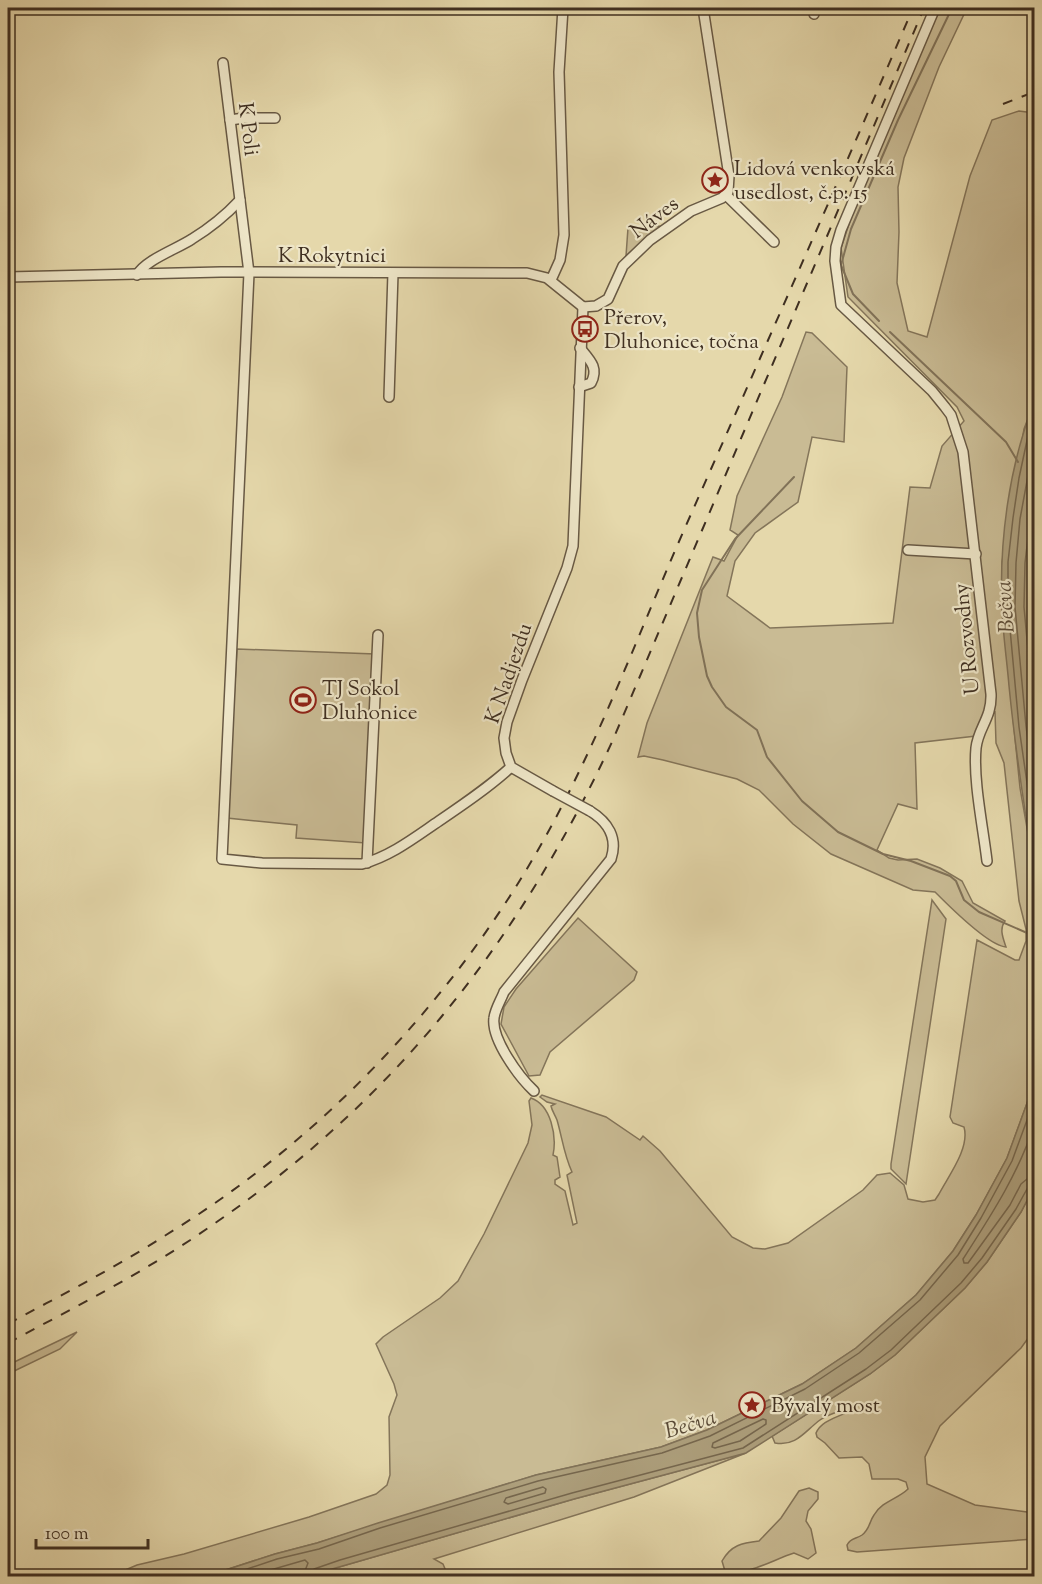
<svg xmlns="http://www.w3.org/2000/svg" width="1042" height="1584" viewBox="0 0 1042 1584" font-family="'Sorts Mill Goudy',serif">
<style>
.green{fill:#c9bb94;stroke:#84755a;stroke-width:1.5}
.water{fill:#ad9f7c;stroke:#817258;stroke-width:1.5}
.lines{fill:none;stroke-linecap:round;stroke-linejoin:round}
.shore{stroke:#76674e;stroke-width:1.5}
.stream{stroke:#817258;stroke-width:2}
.minor-casing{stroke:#685944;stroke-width:12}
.minor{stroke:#eee6c8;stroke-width:9}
.rail{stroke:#3f2f21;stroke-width:2;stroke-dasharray:10 10;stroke-linecap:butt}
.minor-bridge-casing{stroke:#685944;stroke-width:12;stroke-linecap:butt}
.minor-bridge{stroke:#eee6c8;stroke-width:9}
.labels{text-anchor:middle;stroke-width:4.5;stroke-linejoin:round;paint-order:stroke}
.street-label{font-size:21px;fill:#3f2f21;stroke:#eee6c8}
.poi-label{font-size:21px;fill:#3f2f21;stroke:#eee6c8;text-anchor:start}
.water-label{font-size:22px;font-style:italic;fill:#5a4b38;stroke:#eee6c8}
</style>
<rect width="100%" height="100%" fill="#e5d8ab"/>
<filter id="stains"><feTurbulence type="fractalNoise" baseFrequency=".00333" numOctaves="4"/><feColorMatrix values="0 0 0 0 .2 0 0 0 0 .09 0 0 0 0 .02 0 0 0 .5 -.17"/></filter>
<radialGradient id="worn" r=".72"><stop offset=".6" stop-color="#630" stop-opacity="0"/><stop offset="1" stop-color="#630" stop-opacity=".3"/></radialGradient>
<g class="green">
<path d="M940,8H967L939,67L904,158L898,187L899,232L897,283L908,331L927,337L970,176L992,120L1019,111L1034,113V403L1024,429L1002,562V608L1020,788L1034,868V1084L1007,1158L976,1215L953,1251L916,1295L856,1348L802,1384L707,1430L661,1447L536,1475L317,1543L275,1554L207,1576H111L137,1565L184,1554L309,1517L376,1494L387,1485L390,1475L389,1417L397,1395L394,1384L376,1344L383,1337L440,1298L458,1281L484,1234L528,1143L532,1125L529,1101L531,1098C551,1105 557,1136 553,1155L557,1157L560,1177L555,1180V1184L565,1191L573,1225L577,1223L567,1175L572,1172C564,1155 562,1137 557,1120C555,1115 552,1111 551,1106L555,1104L547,1102L540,1097L542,1095L606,1117L640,1140L643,1136L660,1151L732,1237L753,1248L765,1249L788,1243L863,1190L877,1175L890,1173L904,1185L908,1199L923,1202L935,1200L939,1194C949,1175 970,1148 964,1127L953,1123L950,1117L977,940L1015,960H1019L1026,941V929L1019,901L1004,763L996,743L995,712L984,717L976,736L915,743L917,809L898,804L877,850L889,858L898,860L917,859L940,868L962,881L973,903L1005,921C999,929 1003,938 1006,947C988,946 948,905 935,892L913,890L831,854L793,824L759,790L737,779L663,760L644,756L638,757L647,723L713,557L724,561L738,535L730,530L737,496L782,397L806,332L812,333L847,367L844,442L812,437L798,502L755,533L735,561L727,596L770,628L893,623L910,487L930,488L942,446L964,421L957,407L848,297L841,248L855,206Z"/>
<path d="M659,226V228L626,256L628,228Z"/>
<path d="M237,649L375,654L366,843L296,838L297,825L227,818Z"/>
<path d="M932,900L946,919L906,1184L891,1169V1164Z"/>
<path d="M578,918L637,972L634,980L550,1052L540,1075L529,1076L501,1024L504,1007L516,989Z"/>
<path d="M1034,1187V1330L1021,1348L940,1426L925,1457L927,1484L975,1505L1034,1513V1539L857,1552L848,1550L847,1545C850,1538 856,1539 862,1535C870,1529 869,1522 874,1515C882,1501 898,1499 908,1489L906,1482L898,1479H872L869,1464L862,1457L839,1458L825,1443L817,1437L816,1433C822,1420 837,1418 849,1411L847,1408C839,1412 828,1414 820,1420C805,1431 796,1447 775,1443L772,1436L870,1374L895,1355L965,1288L987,1262L1021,1212Z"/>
<path d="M77,1332L60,1349L8,1374V1365Z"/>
<path d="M746,1453L634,1497L434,1559L443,1564L448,1576H390L389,1574L380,1576H308L574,1499Z"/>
<path d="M809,1488L818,1492V1499L808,1511L806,1521L811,1529L816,1553L808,1559L794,1553C772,1560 748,1576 725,1571L722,1561C731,1545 742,1543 759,1541L781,1518L799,1491Z"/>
</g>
<g class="water">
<path d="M1034,403V867C1024,807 1015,747 1009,686C1007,661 1003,635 1002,609C999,541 1009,466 1034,403Z"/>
<path d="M1034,1084V1187L1021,1212L987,1262L965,1288L895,1355L870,1374L746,1453L574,1499L308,1576H207L275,1554L317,1543L378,1523L536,1475L661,1447L707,1430L802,1384L856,1348L916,1295L953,1251L976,1215L1007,1158Z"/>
</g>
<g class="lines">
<g class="shore">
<path d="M1034,419L1029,431L1019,478L1013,518L1008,562V607L1019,727L1034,832"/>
<path d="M1034,443L1020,519L1016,563L1015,607L1026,726L1034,790"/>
<path d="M1034,486L1025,563L1024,607L1034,716"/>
<path d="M1034,1125C1019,1173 990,1217 963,1259L964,1263H968L1010,1205L1021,1184L1027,1179L1034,1178"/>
<path d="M763,1419L766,1420V1424L740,1441L715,1448L712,1447L713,1443Z"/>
<path d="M543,1487L546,1489L545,1493L508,1504L504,1502L506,1498Z"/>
<path d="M226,1576L277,1559L319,1549L380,1528L538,1481L662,1453L710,1436L805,1389L859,1353L920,1300L958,1255L981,1218L1012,1161L1034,1101"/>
<path d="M250,1576L305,1560L308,1563L303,1576"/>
<path d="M311,1576L314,1569L340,1560L572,1493L743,1448L866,1369L891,1350L961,1283L982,1258L1016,1209L1027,1189L1034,1186"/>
</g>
<g class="stream">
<path d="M879,321L853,294L841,265L851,229L898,120L952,8"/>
<path d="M890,332L1006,442L1018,462"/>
<path d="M794,477L735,539L702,590L697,613L699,637L707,676L712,687L726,707L757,730L767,757L802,801L838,832L883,854L911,861L950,876L956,881L964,900L979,912L1034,936"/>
</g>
<g class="minor-casing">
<g id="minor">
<path d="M935,8L841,230L836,247L835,261L841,305L932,391L945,407L951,415L963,452L991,694C992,718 978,728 976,748C973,780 983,827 987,861"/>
<path d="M814,14L815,8"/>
<path d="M223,63L249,273L222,859L262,863L362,864C391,856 414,838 439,821C464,804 489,787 511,767"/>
<path d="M230,120L244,118H275"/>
<path d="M726,195L774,242"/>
<path d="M137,275C145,260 177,249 192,239C210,228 226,215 240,200"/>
<path d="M8,277L221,272L527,273L547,278L583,307"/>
<path d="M551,280L560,260L564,235L559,72L563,8"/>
<path d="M583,307L596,306L608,299L623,266L650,240L691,211L722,198L728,192L729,176L703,8"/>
<path d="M579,387L591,383C599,368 590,360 580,348"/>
<path d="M389,397L393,273"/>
<path d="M908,550L976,554"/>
<path d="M553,791L511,767L506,753L504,738L507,722L522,680L567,568L573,546L583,307"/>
<path d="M367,863L378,635"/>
<path d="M534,1091C519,1077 491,1039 494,1018C495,1009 501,1000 504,992L611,859C618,838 608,822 590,811"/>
</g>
</g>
<use href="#minor" class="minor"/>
<g class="rail">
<path d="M1003,104L1034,92"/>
<path d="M8,1324C61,1295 115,1268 166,1235C246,1186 319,1126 383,1058C455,982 516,896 564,802C609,714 644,621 684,530C761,356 838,183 913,8"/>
<path d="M8,1343C75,1307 145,1272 208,1228C393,1102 518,944 612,742L924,8"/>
</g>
<g class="minor-bridge-casing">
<path id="minor-bridge" d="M553,791L590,811"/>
</g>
<use href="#minor-bridge" class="minor-bridge"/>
</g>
<defs>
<g id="sight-ring" transform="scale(1.35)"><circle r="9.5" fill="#eee6c8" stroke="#8f2418" stroke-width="1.5"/><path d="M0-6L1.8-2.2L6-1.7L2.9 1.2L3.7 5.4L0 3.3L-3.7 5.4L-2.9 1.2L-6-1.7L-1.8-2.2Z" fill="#8f2418"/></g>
<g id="bus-ring" transform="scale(1.35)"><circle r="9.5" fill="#eee6c8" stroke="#8f2418" stroke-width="1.5"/><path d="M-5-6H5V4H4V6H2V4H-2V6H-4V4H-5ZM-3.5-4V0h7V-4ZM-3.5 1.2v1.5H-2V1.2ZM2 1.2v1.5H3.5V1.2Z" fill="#8f2418"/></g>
<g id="stadium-ring" transform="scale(1.35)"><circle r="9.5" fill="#eee6c8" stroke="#8f2418" stroke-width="1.5"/><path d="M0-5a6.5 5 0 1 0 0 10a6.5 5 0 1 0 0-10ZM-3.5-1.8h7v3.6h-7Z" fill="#8f2418"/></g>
</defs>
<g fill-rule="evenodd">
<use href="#sight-ring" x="715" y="180"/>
<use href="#bus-ring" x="585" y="329"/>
<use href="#stadium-ring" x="303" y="700"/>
<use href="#sight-ring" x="752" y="1405"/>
</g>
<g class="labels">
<g class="street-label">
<text transform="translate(249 129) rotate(83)" y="7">K Poli</text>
<text transform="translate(654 217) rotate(-37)" y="7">Náves</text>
<text x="332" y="262">K Rokytnici</text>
<text transform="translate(966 639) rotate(-96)" y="7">U Rozvodny</text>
<text transform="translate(508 673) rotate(-71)" y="7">K Nadjezdu</text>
</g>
<g class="poi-label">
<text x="734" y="175">Lidová venkovská<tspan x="734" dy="24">usedlost, č.p. 15</tspan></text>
<text x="604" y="324">Přerov,<tspan x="604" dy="24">Dluhonice, točna</tspan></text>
<text x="322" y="695">TJ Sokol<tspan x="322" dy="24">Dluhonice</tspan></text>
<text x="771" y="1412">Bývalý most</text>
</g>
<g class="water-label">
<text transform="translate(1004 607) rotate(-94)" y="8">Bečva</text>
<text transform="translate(690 1423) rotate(-17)" y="8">Bečva</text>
</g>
</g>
<rect width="1042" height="1584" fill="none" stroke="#e5d8ab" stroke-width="30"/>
<rect x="9" y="9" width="1024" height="1566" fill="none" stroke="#3f2f21" stroke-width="3"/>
<rect x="15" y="15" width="1012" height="1554" fill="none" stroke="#3f2f21" stroke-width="1.5"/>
<path d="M36 1539v9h112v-9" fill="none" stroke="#3f2f21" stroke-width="3"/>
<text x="45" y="1539" font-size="18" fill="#3f2f21" stroke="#eee6c8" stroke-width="4.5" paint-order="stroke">100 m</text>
<rect width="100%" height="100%" filter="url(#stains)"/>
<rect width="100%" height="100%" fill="url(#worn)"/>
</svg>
